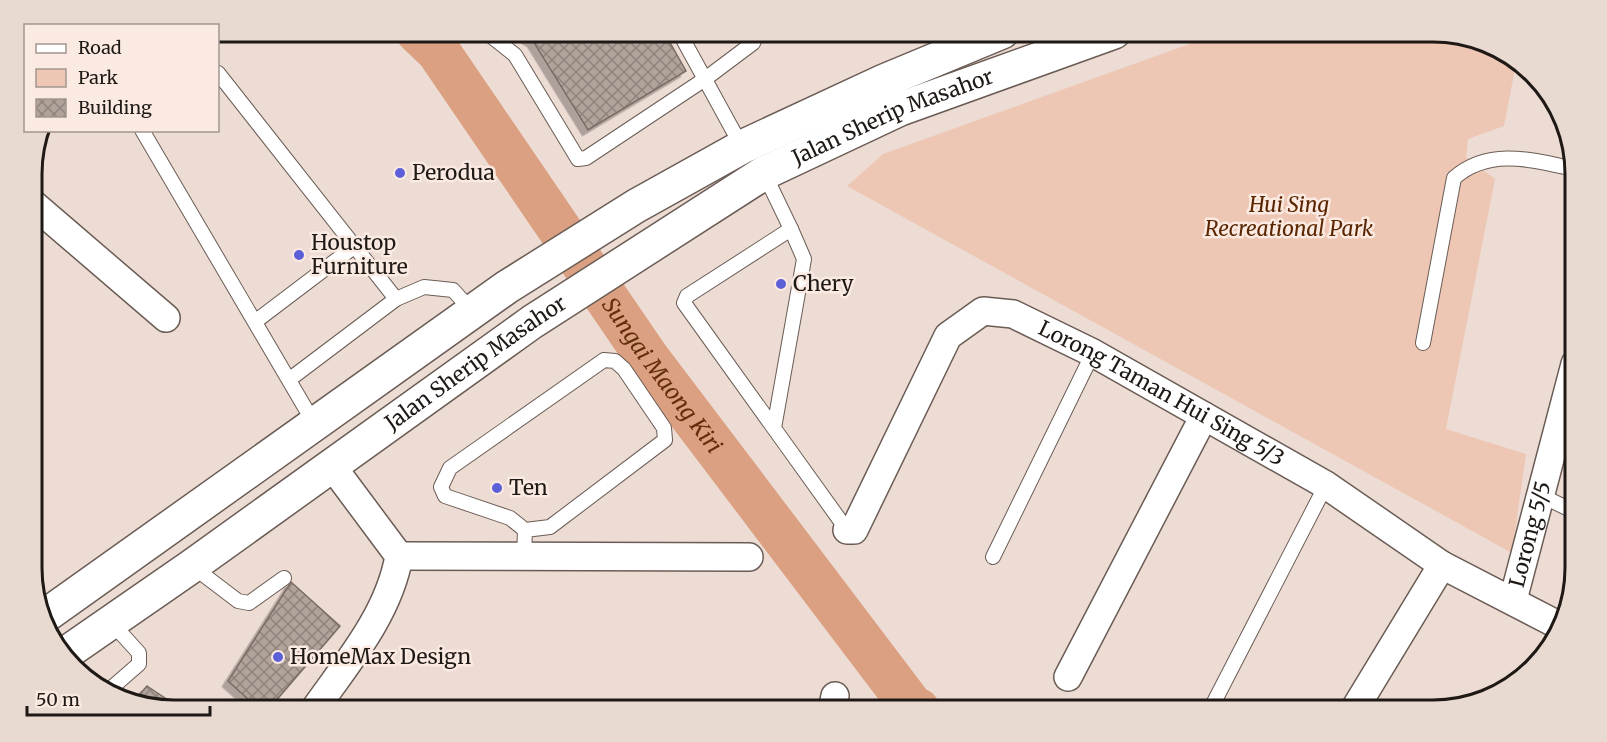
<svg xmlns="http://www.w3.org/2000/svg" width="1607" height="742" viewBox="0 0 1607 742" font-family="Merriweather,serif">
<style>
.green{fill:#edc7b4}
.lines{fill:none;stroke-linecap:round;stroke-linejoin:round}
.river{stroke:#dba081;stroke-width:44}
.building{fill:url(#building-cross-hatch);stroke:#796b64;stroke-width:1.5;filter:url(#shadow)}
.lane-casing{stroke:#6a5c55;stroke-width:16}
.street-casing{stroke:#6a5c55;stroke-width:30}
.secondary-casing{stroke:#6a5c55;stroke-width:36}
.lane{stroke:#fff;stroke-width:14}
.street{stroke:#fff;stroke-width:27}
.secondary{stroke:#fff;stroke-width:33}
.poi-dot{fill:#5c60d8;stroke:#faeae1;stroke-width:2}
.labels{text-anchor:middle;stroke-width:5;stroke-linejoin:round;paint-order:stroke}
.street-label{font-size:21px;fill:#1f1916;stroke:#faeae1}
.poi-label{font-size:21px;fill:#1f1916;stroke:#faeae1;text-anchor:start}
.park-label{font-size:21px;font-style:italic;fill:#5a2500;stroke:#faeae1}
.water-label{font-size:22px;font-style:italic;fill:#622d09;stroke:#faeae1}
.rim{fill:none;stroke:#1f1916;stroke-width:3}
</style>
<defs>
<pattern id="building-cross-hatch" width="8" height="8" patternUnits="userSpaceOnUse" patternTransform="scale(1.5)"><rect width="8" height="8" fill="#b1a29a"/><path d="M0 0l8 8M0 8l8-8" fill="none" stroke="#8f837d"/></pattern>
<filter id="shadow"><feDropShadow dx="-5.5" dy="5.5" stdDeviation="0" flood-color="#0004"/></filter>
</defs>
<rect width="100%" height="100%" fill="#eddcd4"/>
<path class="green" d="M1223,32H1433L1488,42L1516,64L1504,126L1468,139L1466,157L1495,179L1446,429L1526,454L1512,553L847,186L883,154Z"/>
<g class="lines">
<path class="river" id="s1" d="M418,32L438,51L646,356L912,707L918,710"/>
</g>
<g class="building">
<path d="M518,32H664L686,71L588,130L533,41Z"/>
<path d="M291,582L340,626L268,710H260L228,681Z"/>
<path d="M147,686L183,710L133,702Z"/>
</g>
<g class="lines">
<g class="lane-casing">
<g id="lane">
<path d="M486,32L515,55L578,159L586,158L705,79L753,43L758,32"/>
<path d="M679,32L742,147"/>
<path d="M218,73L396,299L424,287L453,290L472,311"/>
<path d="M142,130L314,423"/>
<path d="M764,173L791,229"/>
<path d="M256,321L355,246"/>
<path d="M1423,343L1454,178C1489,147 1533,160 1574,169"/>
<path d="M290,379L396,299"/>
<path d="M774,428L804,259L791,229L687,296L684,303L847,530"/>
<path d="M1540,495L1575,512"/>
<path d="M524,557L525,530L510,518L445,496L441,487L450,468L604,360L615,361L624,369L664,428L665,440L550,527L525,530"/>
<path d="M993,557L1093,353"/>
<path d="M192,566L238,601L249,603L284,578"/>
<path d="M108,691L139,664V653L111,622"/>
<path d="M1210,710L1326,485"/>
</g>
</g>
<g class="street-casing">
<g id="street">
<path d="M32,203L166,318"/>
<path id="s2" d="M847,530H854L948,336L983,311L1013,314L1093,353L1326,485L1442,565L1562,627"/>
<path d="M399,556L749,557"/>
<path id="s3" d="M1513,600L1575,364"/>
<path d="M1068,677L1204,416"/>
<path d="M314,710C347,663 389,614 399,556L332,466"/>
<path d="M832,710L835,696"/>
<path d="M1354,710L1442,565"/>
</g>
</g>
<g class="secondary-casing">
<g id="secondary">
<path d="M45,616L507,287L636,206L742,147L884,81L1002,32"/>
<path id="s4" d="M62,656L192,566L532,322L764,173L900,109L1114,32"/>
</g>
</g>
<use href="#lane" class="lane"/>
<use href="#street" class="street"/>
<use href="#secondary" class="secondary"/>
</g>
<g class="poi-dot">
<circle cx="400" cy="173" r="6"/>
<circle cx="299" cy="255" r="6"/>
<circle cx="781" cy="284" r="6"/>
<circle cx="497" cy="488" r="6"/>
<circle cx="278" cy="657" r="6"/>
</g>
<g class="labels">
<g class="street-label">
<text dy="7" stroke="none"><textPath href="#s4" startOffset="993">Jalan Sherip Masahor</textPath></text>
<text dy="7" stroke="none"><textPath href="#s4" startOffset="507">Jalan Sherip Masahor</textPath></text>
<text dy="7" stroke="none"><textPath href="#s2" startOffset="464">Lorong Taman Hui Sing 5/3</textPath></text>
<text dy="7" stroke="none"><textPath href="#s3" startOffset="68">Lorong 5/5</textPath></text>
</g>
<g class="poi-label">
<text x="412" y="180">Perodua</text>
<text x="311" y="250">Houstop<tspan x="311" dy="24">Furniture</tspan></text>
<text x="793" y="291">Chery</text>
<text x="509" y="495">Ten</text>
<text x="290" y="664">HomeMax Design</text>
</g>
<g class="park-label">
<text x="1289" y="212">Hui Sing<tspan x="1289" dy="24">Recreational Park</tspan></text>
</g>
<g class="water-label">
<text dy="8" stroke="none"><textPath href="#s1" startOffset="422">Sungai Maong Kiri</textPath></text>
</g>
</g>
<path d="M0 0H1607V742H0ZM174 42H1433A132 132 0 0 1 1565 174V568A132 132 0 0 1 1433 700H174A132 132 0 0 1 42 568V174A132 132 0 0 1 174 42Z" fill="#e8d9d1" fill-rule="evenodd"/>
<path class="rim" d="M174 42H1433A132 132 0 0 1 1565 174V568A132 132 0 0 1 1433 700H174A132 132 0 0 1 42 568V174A132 132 0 0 1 174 42Z"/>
<rect x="24" y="24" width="195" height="108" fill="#faeae1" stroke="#a29690" stroke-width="1.5"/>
<rect x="36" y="44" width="30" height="9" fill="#ffffff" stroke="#a29690" stroke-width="1.5"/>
<text x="78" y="54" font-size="18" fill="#1f1916">Road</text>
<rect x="36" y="69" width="30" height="18" fill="#edc7b4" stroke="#a29690" stroke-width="1.5"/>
<text x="78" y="84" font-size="18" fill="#1f1916">Park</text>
<rect x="36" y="99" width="30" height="18" fill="url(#building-cross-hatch)" stroke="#a29690" stroke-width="1.5"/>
<text x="78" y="114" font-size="18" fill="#1f1916">Building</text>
<path d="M27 706v9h183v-9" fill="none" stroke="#1f1916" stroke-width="3"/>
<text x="36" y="706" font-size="18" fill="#1f1916" stroke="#faeae1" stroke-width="4.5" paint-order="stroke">50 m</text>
</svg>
